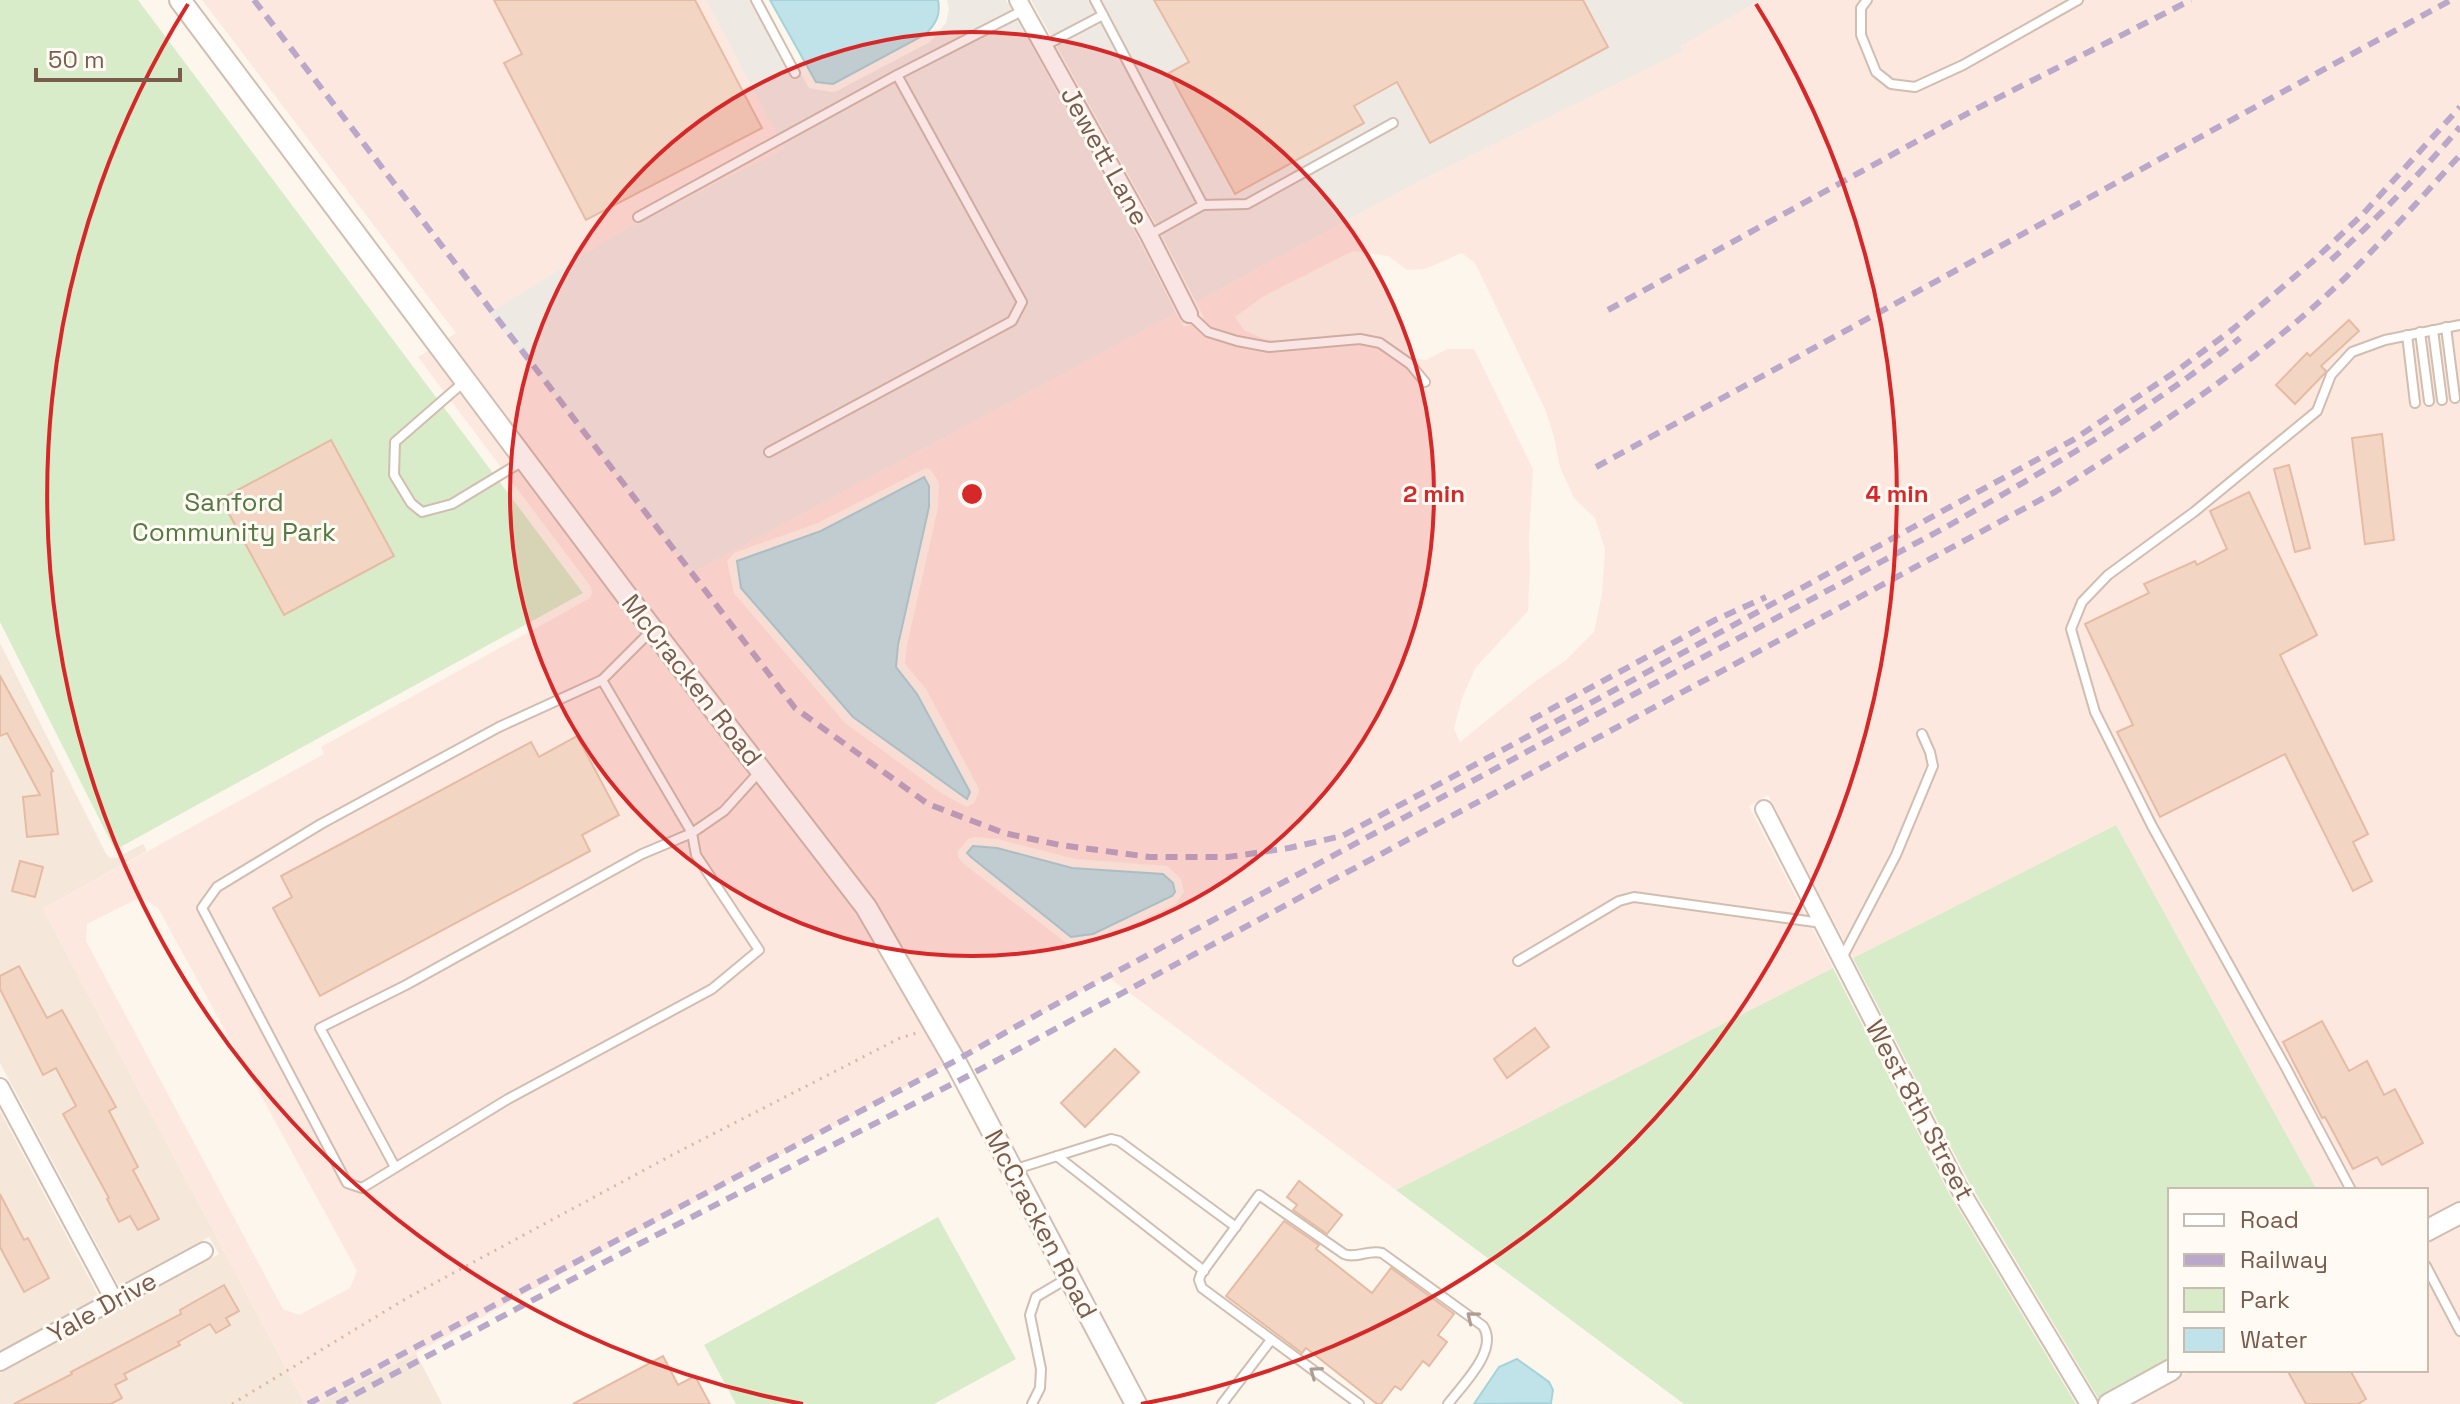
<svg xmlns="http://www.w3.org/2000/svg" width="2460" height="1404" viewBox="0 0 2460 1404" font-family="'Space Grotesk',sans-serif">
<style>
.residential{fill:#f5e8da}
.commercial{fill:#fde8e0;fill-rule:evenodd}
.industrial{fill:#efe9e4}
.green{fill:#d8ecc9}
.water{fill:#bfe3e8;stroke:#a5d3da;stroke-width:2}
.building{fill:#f3d5c3;stroke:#e6bba3;stroke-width:2}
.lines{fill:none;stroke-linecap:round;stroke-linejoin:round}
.service-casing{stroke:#d1beb0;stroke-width:12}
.minor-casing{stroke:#d1beb0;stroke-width:20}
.tertiary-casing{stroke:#d1beb0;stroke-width:24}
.path{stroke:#d9b8a5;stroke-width:3;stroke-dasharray:2 6;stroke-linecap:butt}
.service{stroke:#fff;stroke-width:8}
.minor{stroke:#fff;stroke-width:16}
.tertiary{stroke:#fff;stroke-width:20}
.rail{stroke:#b9a8c9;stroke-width:6;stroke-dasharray:12 8;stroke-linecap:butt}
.oneway{stroke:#af9d94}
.ring{fill:none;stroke:#d62828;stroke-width:4}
.labels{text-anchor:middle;stroke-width:6;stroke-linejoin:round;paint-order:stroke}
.street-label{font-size:26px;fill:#7a5c4d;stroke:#fffaf3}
.park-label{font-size:26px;fill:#537a41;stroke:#fffaf3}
.centre{fill:#d62828;stroke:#fffaf3;stroke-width:4}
.ring-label{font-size:24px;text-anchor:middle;font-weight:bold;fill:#d62828;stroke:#fffaf3;stroke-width:6;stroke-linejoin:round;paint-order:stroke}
</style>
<rect width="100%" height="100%" fill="#fdf6ec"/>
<g class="residential">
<path d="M0,643L106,854L110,858H116L143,844L147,851L43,909L305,1404H0V1373L219,1254L209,1237L119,1286L0,1063Z"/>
<path d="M0,1111L99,1297L0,1351Z"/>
<path d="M416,1353L442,1404H316Z"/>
</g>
<g class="commercial">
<path d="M202,0H706L784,149L618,233L489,313L692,573L1176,313L1184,327L1204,318L1196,302L1424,179L1682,51L1680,46L1760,0H2460V1202L2426,1220V1190H2317L2116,825L1853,958L1768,795L1749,806L1833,968L1396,1190L1108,977L964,1055L876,901L638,592L448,338L456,333ZM1353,251L1388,256L1407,270L1425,269L1462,253L1475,263L1545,409L1554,437L1560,467L1574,498L1595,518L1605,549L1602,594L1594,632L1566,660L1533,683L1460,742L1454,729L1462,698L1476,667L1528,611L1530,571L1529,539L1533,469L1474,349H1447L1426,360L1405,358L1364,340L1292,342L1264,339L1244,330L1235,317L1264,296ZM926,468L931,470L939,483L938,508L907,645L905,664L926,689L978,787L979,792L974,803L967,807L941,793L845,723L734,593L727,561L734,553L818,523ZM975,837L998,839L1075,859L1167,866L1181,879L1184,892L1176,904L1097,941L1069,945L964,864L958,857V851L968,839Z"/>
<path d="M429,350L619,605L857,913L944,1066L416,1353L316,1404H305L43,909L324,754L321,747L590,598L592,593L591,587L418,357ZM141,897L158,908L357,1271L350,1288L299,1315L283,1309L86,941L87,924Z"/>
<path d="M2460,1224V1404H2129L2192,1370H2426V1243Z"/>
</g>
<g class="industrial">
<path d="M706,0H759L809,88L831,92L837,91L930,42L946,23L949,9L947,0H1006L1139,240L1176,313L692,573L489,313L618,233L784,149Z"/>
<path d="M1031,0H1760L1681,46L1683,51L1424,179L1196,302L1159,230Z"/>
</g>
<g class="green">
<path d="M0,0H138L583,593L115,850L0,622Z"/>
<path d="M2116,825L2317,1190H2170V1359L2098,1398L1969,1182L1853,958Z"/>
<path d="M1833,968L1949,1193L2076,1404H1684L1396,1190Z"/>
<path d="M938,1217L1016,1359L934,1404H736L704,1345Z"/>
</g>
<g class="water">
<path d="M770,0H938C941,15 936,23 926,34L833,84L816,82Z"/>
<path d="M924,477L929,486V507L898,645L896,667L917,694L970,792L967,799L853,717L741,588L737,561L821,531Z"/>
<path d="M973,846L997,848L1072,868L1163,874L1173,883L1175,892L1172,896L1093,934L1071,937L971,857L967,853Z"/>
<path d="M1517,1359L1549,1382L1553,1390L1551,1403L1474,1404L1499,1367Z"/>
</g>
<g class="building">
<path d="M494,0H695L762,128L586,220L504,63L522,54Z"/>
<path d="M1154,0H1583L1608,47L1430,143L1397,82L1354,106L1364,123L1235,194L1169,73L1189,62Z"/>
<path d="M2349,320L2359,331L2321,366L2326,371L2324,374L2295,404L2276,385L2307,353L2310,356Z"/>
<path d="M2382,434L2394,540L2365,544L2352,438Z"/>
<path d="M331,440L394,556L284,615L221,499Z"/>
<path d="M2289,465L2310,548L2295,552L2274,469Z"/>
<path d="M2249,492L2317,635L2280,655L2368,834L2353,842L2372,881L2353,891L2285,754L2160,817L2117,732L2133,725L2085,624L2149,593L2144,584L2195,561L2197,565L2227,549L2210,511Z"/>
<path d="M0,676L53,771L51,772L58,834L27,837L23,797L40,795L7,733L0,736Z"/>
<path d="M577,736L619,815L582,835L590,851L320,996L273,908L292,897L281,876L531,742L539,757Z"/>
<path d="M20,861L43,867L35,897L12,891Z"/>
<path d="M19,966L47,1018L62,1010L116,1107L109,1111L138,1167L133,1170L159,1219L138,1230L130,1216L119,1222L107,1199L109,1198L63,1114L76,1106L56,1068L43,1075L0,989V976Z"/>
<path d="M2322,1021L2349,1071L2367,1061L2384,1095L2395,1089L2423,1143L2382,1165L2377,1157L2353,1169L2325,1117L2322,1118L2283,1042Z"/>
<path d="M1535,1028L1549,1047L1507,1078L1494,1059Z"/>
<path d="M1115,1049L1139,1072L1085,1127L1061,1103Z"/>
<path d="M1299,1181L1342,1215L1327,1234L1293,1210L1297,1205L1287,1197Z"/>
<path d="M0,1194L24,1240L28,1238L49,1278L24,1292L0,1247Z"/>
<path d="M1284,1221L1319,1245L1316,1249L1372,1293L1391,1268L1454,1314L1438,1335L1447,1342L1429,1366L1423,1361L1401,1390L1395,1386L1381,1404H1377L1306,1348L1302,1353L1226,1296Z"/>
<path d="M224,1285L239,1311L226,1318L230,1325L216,1333L210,1324L178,1342L180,1345L124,1374L127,1379L115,1385L122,1398L111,1404H14L72,1374L71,1372L181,1314L180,1310Z"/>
<path d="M663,1356L678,1385L695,1376L710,1404H573Z"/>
<path d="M2287,1370H2350L2366,1399L2358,1404H2306Z"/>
</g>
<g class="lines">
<g class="service-casing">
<g id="service">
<path d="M756,0L795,73"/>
<path d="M1095,0L1203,205"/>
<path d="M1867,0L1861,8V35L1876,72L1891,84L1915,87L1963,65L2078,0"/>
<path d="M1044,46L1103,15"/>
<path d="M638,217L897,75"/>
<path d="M1149,235L1203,205L1247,204L1393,123"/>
<path d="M1189,314L1208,332L1237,341L1269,347L1360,339L1380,343L1410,364L1425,382"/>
<path d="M2446,327L2455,398"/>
<path d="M2433,330L2442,400"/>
<path d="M2420,332L2429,401"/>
<path d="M2407,335L2415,403"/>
<path d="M465,381L395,442L394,475L411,503L422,512L452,504L523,461"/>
<path d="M769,452L1012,321L1022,302L897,75L1024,10"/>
<path d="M652,630L602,680L499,727L321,824L217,887L202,908L347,1183L362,1188L508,1099L712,989L759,950L696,855L692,833L724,811L761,770"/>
<path d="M1842,958L1896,855L1933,766L1930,752L1922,734"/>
<path d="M1518,961L1619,901L1634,897L1822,923"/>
<path d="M1057,1156L1204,1271"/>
<path d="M395,1167L320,1028L406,985L642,854L692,833L602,680"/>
<path d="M1013,1170L1111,1139L1119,1141L1236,1227"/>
<path d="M2351,1190L2285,1066L2152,826L2095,712L2071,629L2082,602L2108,575L2194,512L2317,411L2331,375L2352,352L2385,340L2460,325"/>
<path d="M2426,1266L2460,1331"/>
<path d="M1032,1404L1040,1388L1041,1369L1030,1315L1036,1297L1068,1278"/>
<path d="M1222,1404L1271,1340"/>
<path d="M1359,1404L1202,1288L1199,1280L1201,1274L1259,1195L1344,1254C1356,1259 1369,1249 1382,1253L1483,1326C1499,1350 1463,1384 1448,1404"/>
</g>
</g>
<g class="minor-casing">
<g id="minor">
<path d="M1018,0L1149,235L1189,314"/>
<path d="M1764,809L1959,1188L2089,1404"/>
<path d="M0,1087L114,1300"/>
<path d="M0,1362L204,1251"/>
</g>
</g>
<g class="tertiary-casing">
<g id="tertiary">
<path d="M180,0L629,599L866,907L955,1061L1136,1404"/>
<path d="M2426,1231L2460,1213"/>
<path d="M2109,1404L2171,1370"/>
</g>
</g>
<path class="path" d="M232,1404L407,1298L672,1155L900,1038L917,1033"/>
<use href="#service" class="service"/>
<use href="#minor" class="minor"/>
<use href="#tertiary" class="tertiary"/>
<g class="rail">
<path d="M254,0L795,708L928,804L1004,833L1060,845L1150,857H1228L1289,848L1342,836L1607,694L2073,440L2178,370L2233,329L2312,262L2363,214L2460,107"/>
<path d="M2331,260C2377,219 2420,174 2460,127"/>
<path d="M1608,310L1972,111L2191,0"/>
<path d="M1596,467L2451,0"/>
<path d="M1531,720L1715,620L1766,597"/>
<path d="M308,1404L955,1061L1047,1009L1946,527C2048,469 2148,411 2240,338"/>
<path d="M337,1404L635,1246L964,1078L2055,492C2156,428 2257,362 2344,279C2384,240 2422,197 2460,155"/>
</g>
</g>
<defs><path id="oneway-chevron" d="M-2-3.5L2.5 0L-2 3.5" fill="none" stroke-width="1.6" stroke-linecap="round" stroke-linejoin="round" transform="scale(2)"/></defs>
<g class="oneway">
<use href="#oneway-chevron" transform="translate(1472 1317) rotate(-141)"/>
<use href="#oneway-chevron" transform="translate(1315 1372) rotate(-144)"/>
</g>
<circle cx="972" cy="494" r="462" fill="#d62828" fill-opacity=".12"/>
<g class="ring">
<circle cx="972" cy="494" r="462"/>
<path d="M803 1404A925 925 0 0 1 188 4M1756 4A925 925 0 0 1 1141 1404"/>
</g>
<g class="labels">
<g class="street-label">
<text transform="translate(1105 156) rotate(61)" y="9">Jewett Lane</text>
<text transform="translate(692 680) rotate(52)" y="9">McCracken Road</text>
<text transform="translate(1920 1110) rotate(62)" y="9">West 8th Street</text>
<text transform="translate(1041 1224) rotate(62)" y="9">McCracken Road</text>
<text transform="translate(102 1307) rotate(-29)" y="9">Yale Drive</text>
</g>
<g class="park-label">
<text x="234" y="511">Sanford<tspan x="234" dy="30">Community Park</tspan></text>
</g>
</g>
<circle cx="972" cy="494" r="12" class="centre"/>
<g class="ring-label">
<text x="1434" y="502">2 min</text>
<text x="1897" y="502">4 min</text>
</g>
<rect x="2168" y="1188" width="260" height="184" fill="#fffaf3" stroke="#cabbb1" stroke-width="2"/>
<rect x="2184" y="1214" width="40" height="12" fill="#ffffff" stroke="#cabbb1" stroke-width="2"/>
<text x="2240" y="1228" font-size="24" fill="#7a5c4d">Road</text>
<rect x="2184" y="1254" width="40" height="12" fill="#b9a8c9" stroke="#cabbb1" stroke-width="2"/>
<text x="2240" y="1268" font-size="24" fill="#7a5c4d">Railway</text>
<rect x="2184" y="1288" width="40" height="24" fill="#d8ecc9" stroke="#cabbb1" stroke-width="2"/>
<text x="2240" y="1308" font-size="24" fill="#7a5c4d">Park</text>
<rect x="2184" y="1328" width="40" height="24" fill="#bfe3e8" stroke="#cabbb1" stroke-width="2"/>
<text x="2240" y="1348" font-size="24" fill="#7a5c4d">Water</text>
<path d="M36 68v12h144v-12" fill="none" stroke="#7a5c4d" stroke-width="4"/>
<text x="48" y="68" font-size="24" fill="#7a5c4d" stroke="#fffaf3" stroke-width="6" paint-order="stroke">50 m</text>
</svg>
